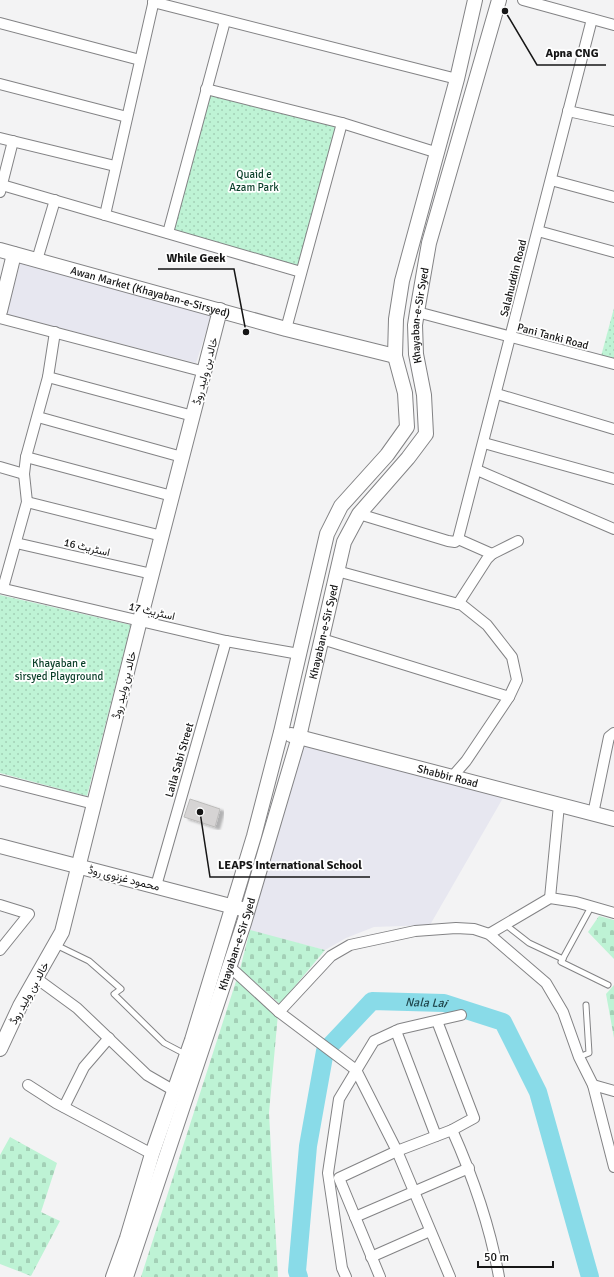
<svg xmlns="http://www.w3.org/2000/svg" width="614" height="1277" viewBox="0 0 614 1277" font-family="Signika,Vazirmatn,sans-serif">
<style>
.built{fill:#e7e7f0}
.cemetery{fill:url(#cemetery-stones)}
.park{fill:url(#park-dots)}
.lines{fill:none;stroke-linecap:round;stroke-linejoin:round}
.river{stroke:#89dbe8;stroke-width:18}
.building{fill:#d6d4d4;stroke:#bdbcbb;filter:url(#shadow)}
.lane-casing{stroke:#838385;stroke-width:7}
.street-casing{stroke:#838385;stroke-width:12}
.secondary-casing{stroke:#838385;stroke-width:16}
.lane{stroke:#fff;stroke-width:5}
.street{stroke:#fff;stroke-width:10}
.secondary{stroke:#fff;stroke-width:14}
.labels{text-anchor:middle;stroke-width:3.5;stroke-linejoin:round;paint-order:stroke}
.park-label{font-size:11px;fill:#0a3f29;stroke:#fff}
.street-label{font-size:11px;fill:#161616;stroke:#fff}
.water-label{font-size:12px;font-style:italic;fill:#20474d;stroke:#fff}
.leader{fill:none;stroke:#161616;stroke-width:1.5}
.callout-dot{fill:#161616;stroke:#fff;stroke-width:1.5}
.callout-label{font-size:12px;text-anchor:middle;font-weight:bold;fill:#161616;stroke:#fff;stroke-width:3.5;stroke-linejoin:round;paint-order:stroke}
</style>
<defs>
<pattern id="cemetery-stones" width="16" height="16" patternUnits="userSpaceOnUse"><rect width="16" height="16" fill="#bef3d5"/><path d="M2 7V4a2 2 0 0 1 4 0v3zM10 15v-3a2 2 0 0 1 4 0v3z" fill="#a3d0b6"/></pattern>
<pattern id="park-dots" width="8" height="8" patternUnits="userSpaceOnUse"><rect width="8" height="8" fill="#bef3d5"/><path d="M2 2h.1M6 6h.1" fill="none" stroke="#a3d0b6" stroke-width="1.8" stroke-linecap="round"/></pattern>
<filter id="shadow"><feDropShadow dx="4.5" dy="2.5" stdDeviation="1" flood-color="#0004"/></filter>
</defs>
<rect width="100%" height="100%" fill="#f3f3f4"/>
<g class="built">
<path d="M21,261L212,313L196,363L6,314Z"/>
<path d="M299,737L507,791L430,925L374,927L346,938L325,950L242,929Z"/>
</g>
<g class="cemetery">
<path d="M599,916L614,920V959L588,932Z"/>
<path d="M250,930L325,950L280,1004L240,969Z"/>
<path d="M238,975L278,1014L269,1113L278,1277H141Z"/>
<path d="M614,985V1038L606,994Z"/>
<path d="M10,1137L57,1163L41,1212L60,1221L31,1276L0,1264V1155Z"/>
</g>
<g class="park">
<path d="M206,90L342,123L301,272L168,233Z"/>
<path d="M614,308V364L600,360Z"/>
<path d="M0,595L131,625L87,796L0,773Z"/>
</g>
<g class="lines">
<path class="river" id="s1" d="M299,1277L297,1271L308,1146L325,1051L372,1001L444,1003L503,1022L538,1092L590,1277"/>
</g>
<path class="building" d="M190,799L220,809L215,827L184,817Z"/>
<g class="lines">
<g class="lane-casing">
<g id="lane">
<path d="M591,907L561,962L608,985"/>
<path d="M506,925L529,943L563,959"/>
<path d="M56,945L89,961L121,989L114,994L164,1043L185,1054"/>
<path d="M579,1057L589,1053L586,1005"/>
</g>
</g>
<g class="street-casing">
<g id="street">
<path d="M523,0L614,25"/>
<path d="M153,2L457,79"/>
<path d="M0,23L140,60"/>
<path d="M0,84L127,117"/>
<path d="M206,89L342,123L438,153"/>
<path d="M568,111L614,121"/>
<path d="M0,138L115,166"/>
<path d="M551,180L614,197"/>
<path d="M2,185L301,272"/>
<path d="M0,192L13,141"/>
<path d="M105,215L154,0"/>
<path d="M538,231L614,252"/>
<path d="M168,233L225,21"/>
<path d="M37,260L55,200"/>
<path d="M417,312L614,364"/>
<path d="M0,318L205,372"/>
<path d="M286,329L342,123"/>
<path d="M48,377L193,416"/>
<path d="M497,394L614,429"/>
<path d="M38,417L182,457"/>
<path d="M484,443L614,479"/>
<path d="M26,457L172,496"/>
<path d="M0,467L24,474"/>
<path d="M477,470L614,529"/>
<path d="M27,502L162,536"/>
<path d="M359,514L448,541L455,542L458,539L592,19"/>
<path d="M458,539L492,554"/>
<path d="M16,543L152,574"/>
<path d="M337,571L462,605L487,625L512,657L517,680L509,697L466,761L452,777"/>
<path d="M0,588L226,641L299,654"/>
<path d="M3,588L27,502L24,474L26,457L48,377L55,332"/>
<path d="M458,604L487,559L492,554L518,541"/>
<path d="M322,639L509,697"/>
<path d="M0,780L94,804"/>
<path d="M593,814L609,737L614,733"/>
<path d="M156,886L226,641"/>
<path d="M550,898L559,805"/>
<path d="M0,905L29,914L0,950"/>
<path d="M489,934L550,898L576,902L614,913"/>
<path d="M230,967L279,1012L356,1070L397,1151L450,1277"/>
<path d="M36,978L77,1008L147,1075L173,1090"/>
<path d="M279,1012L331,956L350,945L415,931L456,928L474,929L489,934L546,983L563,1012L579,1057L593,1085L614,1167"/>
<path d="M396,1031L436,1136"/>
<path d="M28,1085L56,1103L152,1154"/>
<path d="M593,1085L614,1091"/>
<path d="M64,1107L84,1067L109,1038"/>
<path d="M452,1130C473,1177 490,1226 499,1277"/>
<path d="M355,1217L469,1168"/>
<path d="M371,1257L430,1231"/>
<path d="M346,1277L342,1268L328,1173L339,1099L374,1041L400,1029L461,1015"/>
<path d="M380,1277L339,1178L397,1151L452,1130L474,1118L437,1021"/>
</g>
</g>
<g class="secondary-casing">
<g id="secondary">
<path id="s2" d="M0,250L286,329L395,356"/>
<path d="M0,311L14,254"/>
<path id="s3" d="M291,735L614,819"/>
<path d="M0,846L242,909"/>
<path d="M0,1049L20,1006L62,932L140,620L220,310"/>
<path d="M113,1277L127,1238L152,1154L192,1040L254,836L281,732L327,534L341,506L387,455L407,427L405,393L395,356L396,319L402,281L457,79L475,0"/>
<path id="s4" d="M126,1277L244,923L299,737L344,542L359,514L408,458L426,434L424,395L416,354L415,325L417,312L429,243L499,0"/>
</g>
</g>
<use href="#lane" class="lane"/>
<use href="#street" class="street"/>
<use href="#secondary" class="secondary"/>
</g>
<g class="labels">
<g class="park-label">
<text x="254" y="178">Quaid e<tspan x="254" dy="13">Azam Park</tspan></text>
<text x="59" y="667">Khayaban e<tspan x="59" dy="13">sirsyed Playground</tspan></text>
</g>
<g class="street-label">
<text transform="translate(513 278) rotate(-76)" y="4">Salahuddin Road</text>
<text dy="4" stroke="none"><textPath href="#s2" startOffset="156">Awan Market (Khayaban-e-Sirsyed)</textPath></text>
<text dy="4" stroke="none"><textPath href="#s4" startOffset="1023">Khayaban-e-Sir Syed</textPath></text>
<text transform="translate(553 336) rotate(15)" y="4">Pani Tanki Road</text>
<text transform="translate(205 371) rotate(-75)" y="4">خالد بن ولید روڈ</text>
<text transform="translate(87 547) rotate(13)" y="4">اسٹریٹ 16</text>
<text transform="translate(152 611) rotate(13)" y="4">اسٹریٹ 17</text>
<text dy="4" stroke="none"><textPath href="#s4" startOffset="675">Khayaban-e-Sir Syed</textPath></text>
<text transform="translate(124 685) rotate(-76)" y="4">خالد بن ولید روڈ</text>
<text transform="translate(179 760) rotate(-74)" y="4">Laila Sabi Street</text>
<text dy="4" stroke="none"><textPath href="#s3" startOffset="162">Shabbir Road</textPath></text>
<text transform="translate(124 878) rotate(14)" y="4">محمود غزنوی روڈ</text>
<text dy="4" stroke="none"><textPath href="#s4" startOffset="351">Khayaban-e-Sir Syed</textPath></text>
<text transform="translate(29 993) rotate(-61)" y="4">خالد بن ولید روڈ</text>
</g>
<g class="water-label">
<text dy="4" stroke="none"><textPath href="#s1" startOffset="351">Nala Lai</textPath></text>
</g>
</g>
<path class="leader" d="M505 11L537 65H606M246 332L234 269H158M200 812L210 877H370"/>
<g class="callout-dot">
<circle cx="505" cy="11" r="4"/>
<circle cx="246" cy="332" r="4"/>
<circle cx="200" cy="812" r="4"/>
</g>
<g class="callout-label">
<text x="572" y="57">Apna CNG</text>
<text x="196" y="262">While Geek</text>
<text x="290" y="869">LEAPS International School</text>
</g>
<path d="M478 1261v6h75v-6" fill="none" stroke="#161616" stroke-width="2"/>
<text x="484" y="1261" font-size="12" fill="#161616" stroke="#ffffff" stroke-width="3" paint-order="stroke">50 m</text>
</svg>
